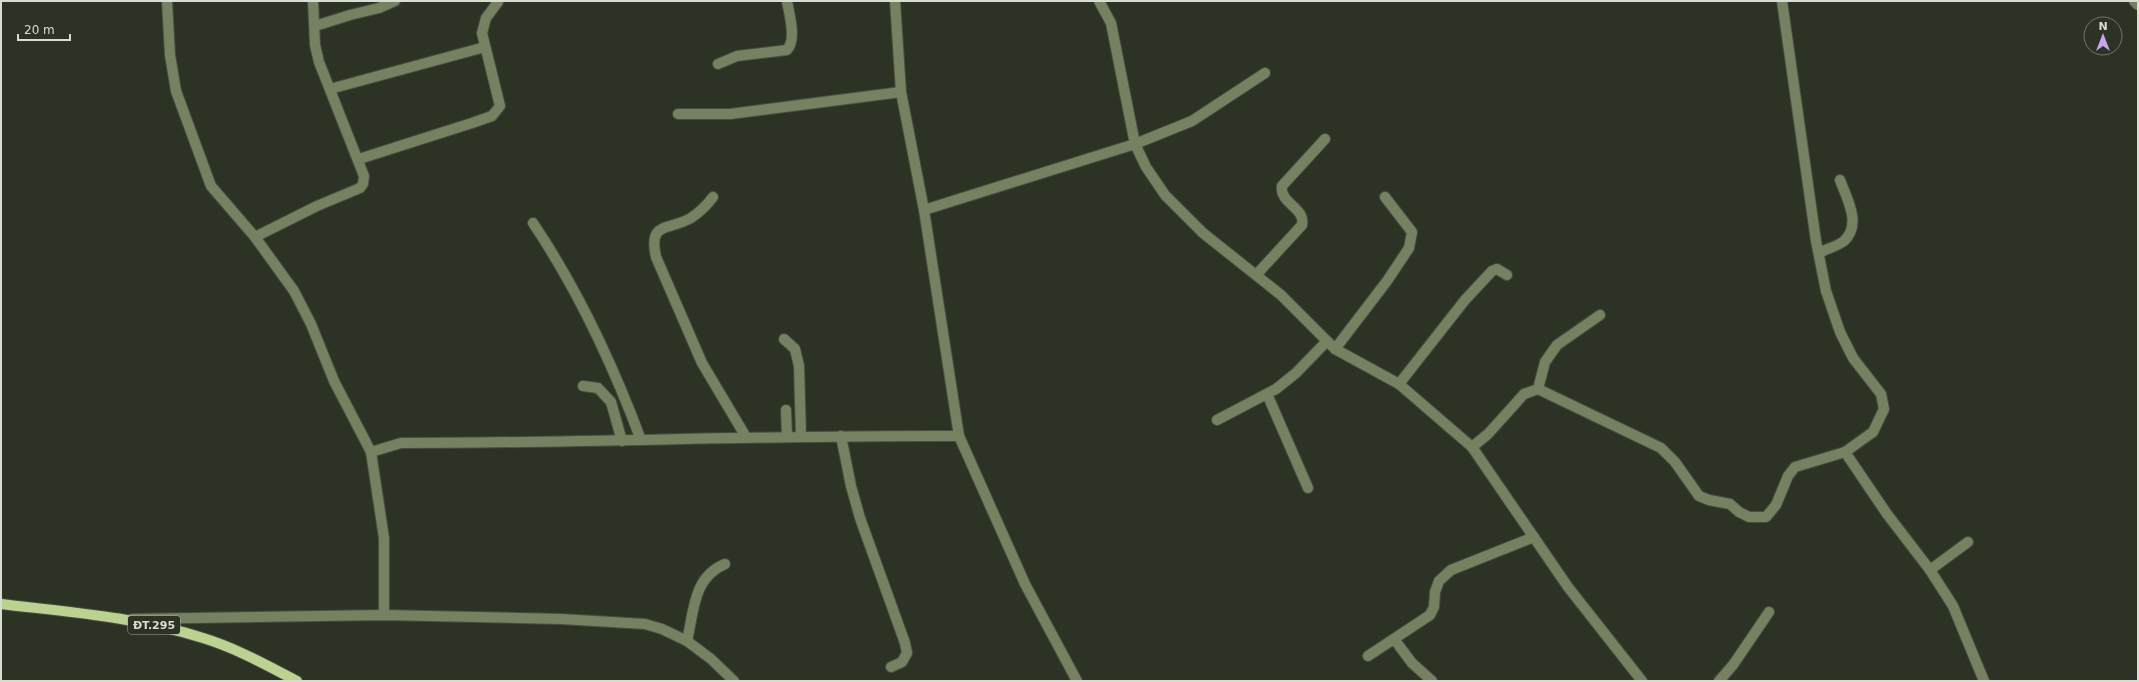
<svg xmlns="http://www.w3.org/2000/svg" width="2139" height="682" viewBox="0 0 2139 682" font-family="'DejaVu Sans',sans-serif">
<style>
.lines{fill:none;stroke-linecap:round;stroke-linejoin:round}
.minor-casing{stroke:#484e40;stroke-width:12}
.major-casing{stroke:#484e40;stroke-width:12}
.minor{stroke:#768162;stroke-width:10}
.major{stroke:#bbd291;stroke-width:10}
.labels{text-anchor:middle;stroke-width:4;stroke-linejoin:round;paint-order:stroke}
.shield{fill:#2d3324;stroke:#a5a99e;stroke-width:1}
.shield-label{font-size:11px;font-weight:bold;fill:#d8dcd2}
</style>
<rect width="100%" height="100%" fill="#2d3324"/>
<g class="lines">
<g class="minor-casing">
<g id="minor">
<path d="M167,1L170,55L176,91L211,186L255,237L294,291L311,324L334,381L371,452L384,538V615"/>
<path d="M895,1L901,92L924,210L959,436L1025,584L1077,681"/>
<path d="M1099,1L1111,23L1135,144L1146,167L1165,195L1203,233L1281,295L1335,349L1399,384L1472,447L1488,434L1524,394L1538,389L1661,448L1675,462L1699,496L1709,500L1730,504L1739,512L1749,517H1766L1776,505L1788,476L1795,467L1845,452L1873,432L1884,409L1881,394L1853,358L1840,332L1826,291L1816,241L1782,1"/>
<path d="M2134,1L2138,5"/>
<path d="M315,26L350,15L379,8L395,1"/>
<path d="M718,64L737,56L787,50C797,39 789,14 787,1"/>
<path d="M330,89L485,47"/>
<path d="M678,114H730L901,92"/>
<path d="M359,159L472,123L492,116L500,106L482,33L486,18L498,2"/>
<path d="M713,197C707,205 700,212 691,218C668,231 648,221 656,257L702,363L746,437"/>
<path d="M924,210L1135,144L1192,121L1265,73"/>
<path d="M533,223C578,290 613,365 641,440"/>
<path d="M255,237L317,206L360,188L363,184L364,176L319,62L315,45L313,1"/>
<path d="M1819,253C1826,249 1838,246 1844,241C1862,224 1847,199 1840,180"/>
<path d="M1257,274L1302,225C1306,208 1279,203 1282,186L1325,139"/>
<path d="M784,339L795,349L799,366L801,436"/>
<path d="M1335,349L1387,281L1409,248L1412,232L1385,197"/>
<path d="M1399,384L1465,300L1492,271L1497,269L1507,275"/>
<path d="M583,386L598,388L611,402L622,441"/>
<path d="M1538,389L1545,362L1557,345L1600,315"/>
<path d="M1267,394L1308,488"/>
<path d="M786,410L787,436"/>
<path d="M1217,420L1276,389L1296,373L1327,341"/>
<path d="M841,436L851,486L860,518L905,643L907,653L902,662L891,667"/>
<path d="M1472,447L1568,587L1642,681"/>
<path d="M371,452L401,443C587,443 773,435 959,436"/>
<path d="M1845,452L1887,514L1930,570L1953,606L1984,681"/>
<path d="M1930,570L1968,542"/>
<path d="M132,619L384,615L561,619L645,624L662,629L687,641L711,659L734,681"/>
<path d="M1394,639L1412,663L1432,681"/>
<path d="M687,641C694,611 693,577 725,564"/>
<path d="M1368,656L1430,615L1434,607L1435,592L1439,581L1451,570L1534,537"/>
<path d="M1719,681L1733,665L1769,612"/>
</g>
</g>
<g class="major-casing">
<path id="major" d="M1,604C68,612 138,617 203,638C236,648 266,665 297,681"/>
</g>
<use href="#minor" class="minor"/>
<use href="#major" class="major"/>
</g>
<g class="labels">
<rect class="shield" x="128" y="616" width="52" height="18" rx="3"/>
<g class="shield-label">
<text x="154" y="629">ĐT.295</text>
</g>
</g>
<rect width="2139" height="682" fill="none" stroke="#d8dcd2" stroke-width="4"/>
<g transform="translate(2103 36)"><circle r="19" fill="#2d3324" stroke="#71776a"/>
<path d="M0-3L7 15L0 10L-7 15Z" fill="#c6a6f0"/>
<text y="-6" font-size="11" font-weight="bold" text-anchor="middle" fill="#d8dcd2">N</text>
</g>
<path d="M18 34v6h52v-6" fill="none" stroke="#d8dcd2" stroke-width="2"/>
<text x="24" y="34" font-size="12" fill="#d8dcd2" stroke="#2d3324" stroke-width="3" paint-order="stroke">20 m</text>
</svg>
